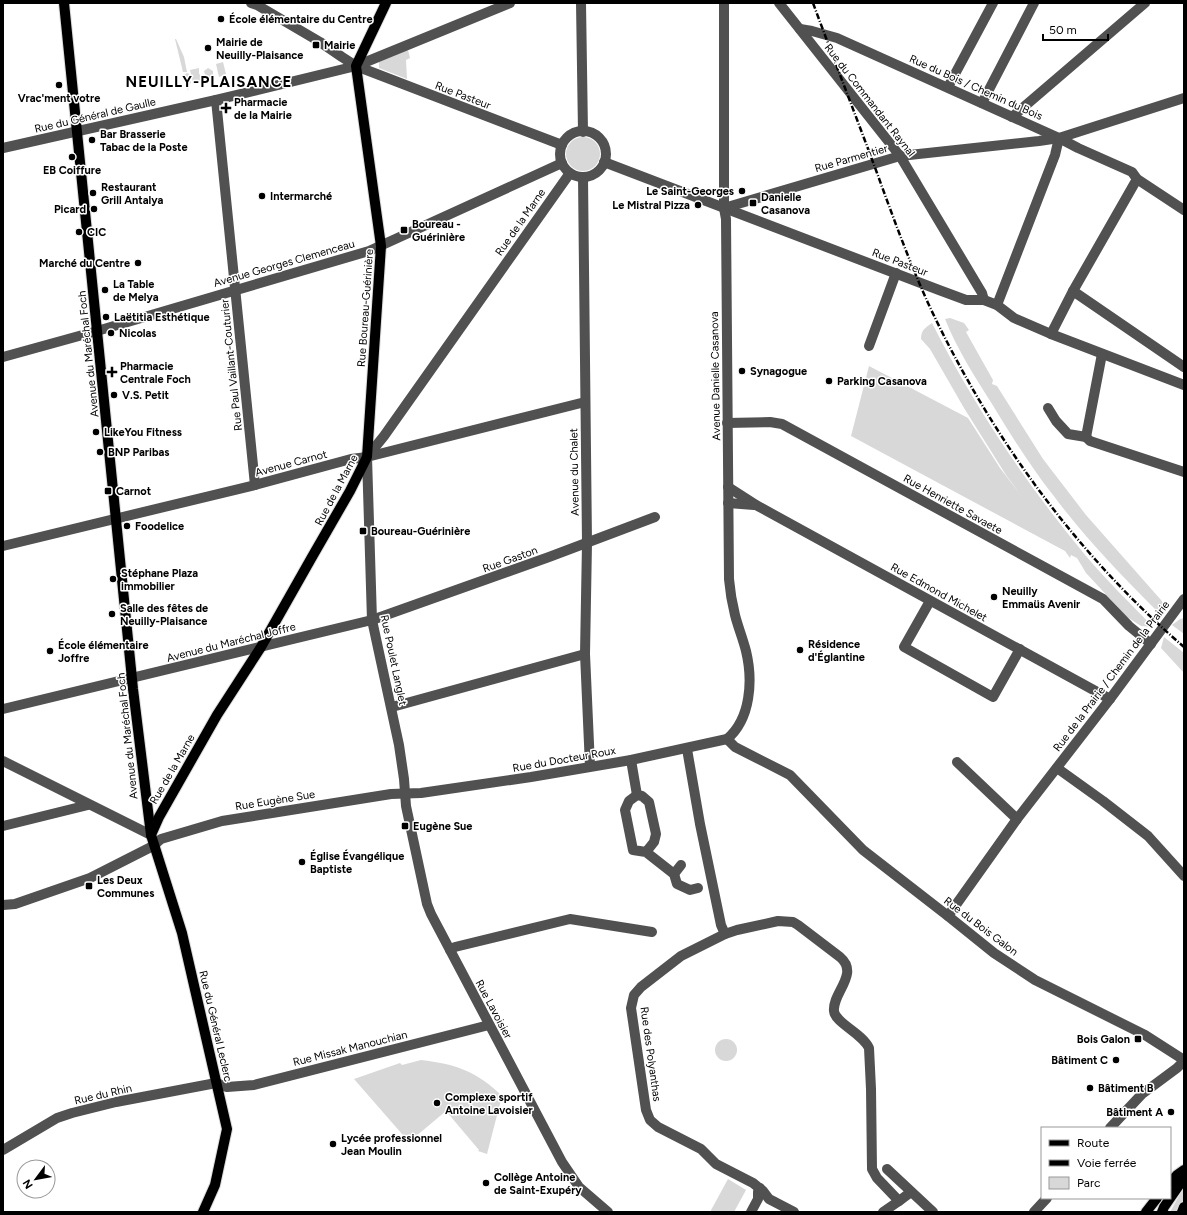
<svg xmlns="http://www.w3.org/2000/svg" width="1187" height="1215" viewBox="0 0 1187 1215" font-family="Figtree,sans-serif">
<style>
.green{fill:#d8d8d8}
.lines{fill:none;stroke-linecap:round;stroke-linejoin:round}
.major-casing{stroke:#dbdbdb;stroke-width:12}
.minor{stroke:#515151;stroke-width:10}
.major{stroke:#000;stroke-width:10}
.rail{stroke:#000;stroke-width:2.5;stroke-dasharray:6 2 1 2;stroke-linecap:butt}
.poi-dot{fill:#000;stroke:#fff;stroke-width:1.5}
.labels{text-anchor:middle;stroke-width:3;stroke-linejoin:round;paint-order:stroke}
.poi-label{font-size:11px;font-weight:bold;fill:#000;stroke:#fff;text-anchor:start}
.street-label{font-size:11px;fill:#000;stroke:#fff}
.district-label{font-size:15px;font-weight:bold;letter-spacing:1px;fill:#000;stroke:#fff}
</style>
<rect width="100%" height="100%" fill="#fff"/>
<g class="green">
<path d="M175,39H176L184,57L187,72H183Z"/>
<path d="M408,50L410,58L406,60L407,79L379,68V62Z"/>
<path d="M223,62L226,74L219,77L216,64Z"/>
<path d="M199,68V73L202,80L193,83L190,70Z"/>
<path d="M208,68L213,71V79L211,81C206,80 205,75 204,71Z"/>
<path d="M187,73L189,74L191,83L189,84L188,91L184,75Z"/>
<circle cx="583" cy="154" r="17"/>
<path d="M950,318L964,323L969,330L966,332L993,380L992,384L997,386L1043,459L1086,515L1161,600L1165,606L1164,611L1161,615C1123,577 1085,538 1053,495C1030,466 1011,435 992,404C975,377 957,349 945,319Z"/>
<path d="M932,323C974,406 1026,484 1086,556C1107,581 1130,603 1153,627L1141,626L1127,617L1086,573L1077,558L1071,555L1070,558L1065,551L851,436L869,366L968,418L1000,468L1020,494L1006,475L964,408L930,349L921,339C921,330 925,328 932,323Z"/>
<path d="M1184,618V634L1172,625L1180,619Z"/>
<path d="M1164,637L1184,653V673L1161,648Z"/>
<circle cx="726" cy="1050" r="11"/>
<path d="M421,1060C455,1064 477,1071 502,1096L487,1154L478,1151L479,1150L446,1111L409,1142L354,1079L400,1063L402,1065Z"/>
<path d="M728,1179L746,1190L734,1212H710Z"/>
<path d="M1184,1187V1199L1177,1212H1170Z"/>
</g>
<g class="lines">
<g class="major-casing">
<g id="major">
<path d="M64,3L133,689L151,835L182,933L227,1129L215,1185L203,1212"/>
<path d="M151,835L159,817L217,715L261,647L312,557L350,491L367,457L381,246L356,66L386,3"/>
<path d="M1170,1183L1177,1175L1184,1170"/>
<path d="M1146,1212L1157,1198"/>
<path d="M1162,1212L1164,1207L1184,1178"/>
<path d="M1182,1212L1184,1207"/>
</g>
</g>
<g class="minor">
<path d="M251,3L257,5L320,42L342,57L356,66L562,145"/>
<path d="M581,3L583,132"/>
<path d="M779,3L900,156L982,293L984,300"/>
<path d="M800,29L812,31L837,38L1059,138L1078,148L1132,172L1137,179L1184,210"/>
<path d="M948,87L993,3"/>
<path d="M216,100L255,485"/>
<path d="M982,103L1034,3"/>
<path d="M1012,117L1145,3"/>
<circle cx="583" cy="154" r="23"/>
<path d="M3,148L216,100L356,66L510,3"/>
<path d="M604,162L939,290L966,300H984L997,305L1014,318L1051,334L1184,385"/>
<path d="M583,177L587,543L585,654L590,766"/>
<path d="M724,208L900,156L1039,141L1059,138L1184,98"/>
<path d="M1073,291L1184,367"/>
<path d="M997,305L1055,155L1059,138"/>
<path d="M1051,334L1073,291L1137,179"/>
<path d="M869,346L896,273"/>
<path d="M1102,354L1086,437L1090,441L1184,472"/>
<path d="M3,357L97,331L369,251L562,163"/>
<path d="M1048,408L1056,421L1068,434L1086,437"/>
<path d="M727,423L770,422L782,424L1103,599L1129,626L1151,644"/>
<path d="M367,457L372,620L399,745L404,779L406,806L427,904L431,914L562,1162L579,1187L608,1212"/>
<path d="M367,457L384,436L570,173"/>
<path d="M728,487L756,505L1110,699"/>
<path d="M728,503L754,505"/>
<path d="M3,546L255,485L351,459L367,457L585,402"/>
<path d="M930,601L904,647L993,697L1020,649"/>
<path d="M392,707L585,654"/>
<path d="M3,709L372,620L549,557L655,517"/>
<path d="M727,739L735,747L790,775L863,850L948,916L994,953L1035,980L1145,1035L1184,1060"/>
<path d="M687,749L700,824L721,925L725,934"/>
<path d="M631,760L637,795"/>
<path d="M3,761L151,835"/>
<path d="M957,762L1017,819"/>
<path d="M1057,768L1103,801L1148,836L1184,876"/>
<path d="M3,826L88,805"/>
<path d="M646,852L654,842L656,834L649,802L642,796L637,795L629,801L625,810L633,850L646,852L674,874L677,884L690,890L698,888"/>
<path d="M674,874L681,865"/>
<path d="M3,905L15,904L90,878L153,846L161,839L222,821L391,794L421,793L531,777L631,760L727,739C751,719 753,680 746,651C743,639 738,627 735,615C732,603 730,591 729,579L726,219L724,208V3"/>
<path d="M948,916L1017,819L1110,699L1184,599"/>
<path d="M450,950L455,947L570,919L652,932"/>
<path d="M1110,1128L1142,1094L1177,1068L1184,1061"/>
<path d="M3,1150L57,1118L72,1113L116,1102L216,1083L227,1087L254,1085L489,1025"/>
<path d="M887,1169L933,1212"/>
<path d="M751,1212L758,1199V1192L760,1188"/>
<path d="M794,1212L769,1199L763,1191L753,1183L716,1164L701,1149L658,1127L650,1120L646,1110L631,1008L634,995L641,987L681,956L725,934L737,930L778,921L793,922L798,925L840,957C860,974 832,993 834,1011C835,1023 862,1033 869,1048L871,1089L872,1169L877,1178L899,1201L911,1192"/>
<path d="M883,1212L899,1201"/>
<path d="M1034,1212L1047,1198"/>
</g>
<use href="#major" class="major"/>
<path class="rail" d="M813,3C834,60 856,116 877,173C893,217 909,261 928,303C989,434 1075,553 1184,647"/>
</g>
<g class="poi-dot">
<circle cx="221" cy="19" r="4"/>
<rect x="312" y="41" width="8" height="8" rx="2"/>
<circle cx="208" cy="48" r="4"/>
<circle cx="59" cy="85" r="4"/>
<path d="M224 102h4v4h4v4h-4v4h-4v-4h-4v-4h4z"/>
<circle cx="92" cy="140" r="4"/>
<circle cx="72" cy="157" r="4"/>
<circle cx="742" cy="191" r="4"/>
<circle cx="93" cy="193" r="4"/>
<circle cx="262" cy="196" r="4"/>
<rect x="749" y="199" width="8" height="8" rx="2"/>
<circle cx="698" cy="205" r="4"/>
<circle cx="94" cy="209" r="4"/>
<rect x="400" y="226" width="8" height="8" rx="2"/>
<circle cx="79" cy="232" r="4"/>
<circle cx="138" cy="263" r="4"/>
<circle cx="105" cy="290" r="4"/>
<circle cx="106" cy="317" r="4"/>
<circle cx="111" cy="333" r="4"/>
<circle cx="742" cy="371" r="4"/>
<path d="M110 366h4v4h4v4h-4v4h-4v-4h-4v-4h4z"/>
<circle cx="829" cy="381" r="4"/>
<circle cx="114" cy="395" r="4"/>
<circle cx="96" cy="432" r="4"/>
<circle cx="100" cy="452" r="4"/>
<rect x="104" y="487" width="8" height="8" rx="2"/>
<circle cx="127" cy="526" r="4"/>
<rect x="359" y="527" width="8" height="8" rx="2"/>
<circle cx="113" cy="579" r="4"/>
<circle cx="994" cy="597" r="4"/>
<circle cx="112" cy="614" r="4"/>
<circle cx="800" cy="650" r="4"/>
<circle cx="50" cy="651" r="4"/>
<rect x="401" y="822" width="8" height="8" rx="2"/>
<circle cx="302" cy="862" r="4"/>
<rect x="85" y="882" width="8" height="8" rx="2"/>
<rect x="1134" y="1035" width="8" height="8" rx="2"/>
<circle cx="1116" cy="1060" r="4"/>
<circle cx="1090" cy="1088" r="4"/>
<circle cx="437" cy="1103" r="4"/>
<circle cx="1171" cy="1112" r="4"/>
<circle cx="333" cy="1144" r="4"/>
<circle cx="486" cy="1183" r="4"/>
</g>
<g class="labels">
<g class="poi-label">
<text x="229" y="23">École élémentaire du Centre</text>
<text x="216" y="46">Mairie de<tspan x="216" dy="13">Neuilly-Plaisance</tspan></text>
<text x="324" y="49">Mairie</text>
<text x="59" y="102" text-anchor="middle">Vrac'ment votre</text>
<text x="234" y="106">Pharmacie<tspan x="234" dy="13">de la Mairie</tspan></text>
<text x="100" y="138">Bar Brasserie<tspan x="100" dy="13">Tabac de la Poste</tspan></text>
<text x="72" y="174" text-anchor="middle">EB Coiffure</text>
<text x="101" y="191">Restaurant<tspan x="101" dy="13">Grill Antalya</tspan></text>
<text x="734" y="195" text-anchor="end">Le Saint-Georges</text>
<text x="270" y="200">Intermarché</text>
<text x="761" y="201">Danielle<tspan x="761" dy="13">Casanova</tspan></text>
<text x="690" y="209" text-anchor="end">Le Mistral Pizza</text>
<text x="86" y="213" text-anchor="end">Picard</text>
<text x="412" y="228">Boureau -<tspan x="412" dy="13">Guérinière</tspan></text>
<text x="87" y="236">CIC</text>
<text x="130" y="267" text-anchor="end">Marché du Centre</text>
<text x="113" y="288">La Table<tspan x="113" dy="13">de Melya</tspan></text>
<text x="114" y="321">Laëtitia Esthétique</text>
<text x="119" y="337">Nicolas</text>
<text x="120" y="370">Pharmacie<tspan x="120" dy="13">Centrale Foch</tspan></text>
<text x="750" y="375">Synagogue</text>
<text x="837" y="385">Parking Casanova</text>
<text x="122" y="399">V.S. Petit</text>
<text x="104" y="436">LikeYou Fitness</text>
<text x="108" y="456">BNP Paribas</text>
<text x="116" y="495">Carnot</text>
<text x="135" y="530">Foodelice</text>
<text x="371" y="535">Boureau-Guérinière</text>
<text x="121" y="577">Stéphane Plaza<tspan x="121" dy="13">immobilier</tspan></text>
<text x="1002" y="595">Neuilly<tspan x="1002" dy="13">Emmaüs Avenir</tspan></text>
<text x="120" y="612">Salle des fêtes de<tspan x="120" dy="13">Neuilly-Plaisance</tspan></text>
<text x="808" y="648">Résidence<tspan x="808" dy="13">d'Églantine</tspan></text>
<text x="58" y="649">École élémentaire<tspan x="58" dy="13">Joffre</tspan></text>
<text x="413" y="830">Eugène Sue</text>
<text x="310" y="860">Église Évangélique<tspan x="310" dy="13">Baptiste</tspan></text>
<text x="97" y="884">Les Deux<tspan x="97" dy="13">Communes</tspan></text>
<text x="1130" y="1043" text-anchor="end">Bois Galon</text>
<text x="1108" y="1064" text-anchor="end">Bâtiment C</text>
<text x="1098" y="1092">Bâtiment B</text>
<text x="445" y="1101">Complexe sportif<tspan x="445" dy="13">Antoine Lavoisier</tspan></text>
<text x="1163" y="1116" text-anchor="end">Bâtiment A</text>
<text x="341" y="1142">Lycée professionnel<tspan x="341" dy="13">Jean Moulin</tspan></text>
<text x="494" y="1181">Collège Antoine<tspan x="494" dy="13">de Saint-Exupéry</tspan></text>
</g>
<g class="street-label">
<text transform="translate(976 87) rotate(24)" y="4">Rue du Bois / Chemin du Bois</text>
<text transform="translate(463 95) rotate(21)" y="4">Rue Pasteur</text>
<text transform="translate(870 100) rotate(52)" y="4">Rue du Commandant Raynal</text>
<text transform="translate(95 115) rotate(-13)" y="4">Rue du Général de Gaulle</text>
<text transform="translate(851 158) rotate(-16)" y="4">Rue Parmentier</text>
<text transform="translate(520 222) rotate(-55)" y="4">Rue de la Marne</text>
<text transform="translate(900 262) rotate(21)" y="4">Rue Pasteur</text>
<text transform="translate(284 263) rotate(-16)" y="4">Avenue Georges Clemenceau</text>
<text transform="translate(365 308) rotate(-86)" y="4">Rue Boureau-Guérinière</text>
<text transform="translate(88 354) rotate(-96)" y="4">Avenue du Maréchal Foch</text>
<text transform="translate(231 365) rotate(-96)" y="4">Rue Paul Vaillant-Couturier</text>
<text transform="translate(715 376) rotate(-91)" y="4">Avenue Danielle Casanova</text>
<text transform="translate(291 463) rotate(-15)" y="4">Avenue Carnot</text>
<text transform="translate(574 472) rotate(-91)" y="4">Avenue du Chalet</text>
<text transform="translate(336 490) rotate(-62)" y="4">Rue de la Marne</text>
<text transform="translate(953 504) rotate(29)" y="4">Rue Henriette Savaete</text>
<text transform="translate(510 559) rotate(-20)" y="4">Rue Gaston</text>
<text transform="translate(939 592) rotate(29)" y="4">Rue Edmond Michelet</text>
<text transform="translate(231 642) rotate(-14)" y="4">Avenue du Maréchal Joffre</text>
<text transform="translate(394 660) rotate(78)" y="4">Rue Poulet Langlet</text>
<text transform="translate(1111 676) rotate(-53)" y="4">Rue de la Prairie / Chemin de la Prairie</text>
<text transform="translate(127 736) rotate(-96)" y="4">Avenue du Maréchal Foch</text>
<text transform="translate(564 759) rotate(-10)" y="4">Rue du Docteur Roux</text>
<text transform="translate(172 769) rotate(-60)" y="4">Rue de la Marne</text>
<text transform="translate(275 800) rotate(-9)" y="4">Rue Eugène Sue</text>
<text transform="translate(981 926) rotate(37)" y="4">Rue du Bois Galon</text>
<text transform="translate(494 1009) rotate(62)" y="4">Rue Lavoisier</text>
<text transform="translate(216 1026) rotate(77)" y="4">Rue du Général Leclerc</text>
<text transform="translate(350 1048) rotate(-14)" y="4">Rue Missak Manouchian</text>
<text transform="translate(651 1054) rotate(82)" y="4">Rue des Polyanthas</text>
<text transform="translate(103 1094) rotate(-13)" y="4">Rue du Rhin</text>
</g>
<g class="district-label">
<text x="209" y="87">NEUILLY-PLAISANCE</text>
</g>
</g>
<rect width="1187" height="1215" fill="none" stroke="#000000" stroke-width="8"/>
<rect x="1041" y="1127" width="130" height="72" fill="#ffffff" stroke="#999999"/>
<rect x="1049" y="1140" width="20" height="6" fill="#000000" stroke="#999999"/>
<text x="1077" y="1147" font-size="12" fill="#000000">Route</text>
<rect x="1049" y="1160" width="20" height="6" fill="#000000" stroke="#999999"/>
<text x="1077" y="1167" font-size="12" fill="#000000">Voie ferrée</text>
<rect x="1049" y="1177" width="20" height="12" fill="#d8d8d8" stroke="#999999"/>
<text x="1077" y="1187" font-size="12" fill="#000000">Parc</text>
<g transform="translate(36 1179) rotate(238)"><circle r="19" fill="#ffffff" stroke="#999999"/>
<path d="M0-3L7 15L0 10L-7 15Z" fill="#000000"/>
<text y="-6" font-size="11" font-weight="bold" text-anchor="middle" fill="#000000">N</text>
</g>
<path d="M1043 34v6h65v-6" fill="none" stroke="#000000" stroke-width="2"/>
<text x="1049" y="34" font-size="12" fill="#000000" stroke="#ffffff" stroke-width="3" paint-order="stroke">50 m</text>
</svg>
